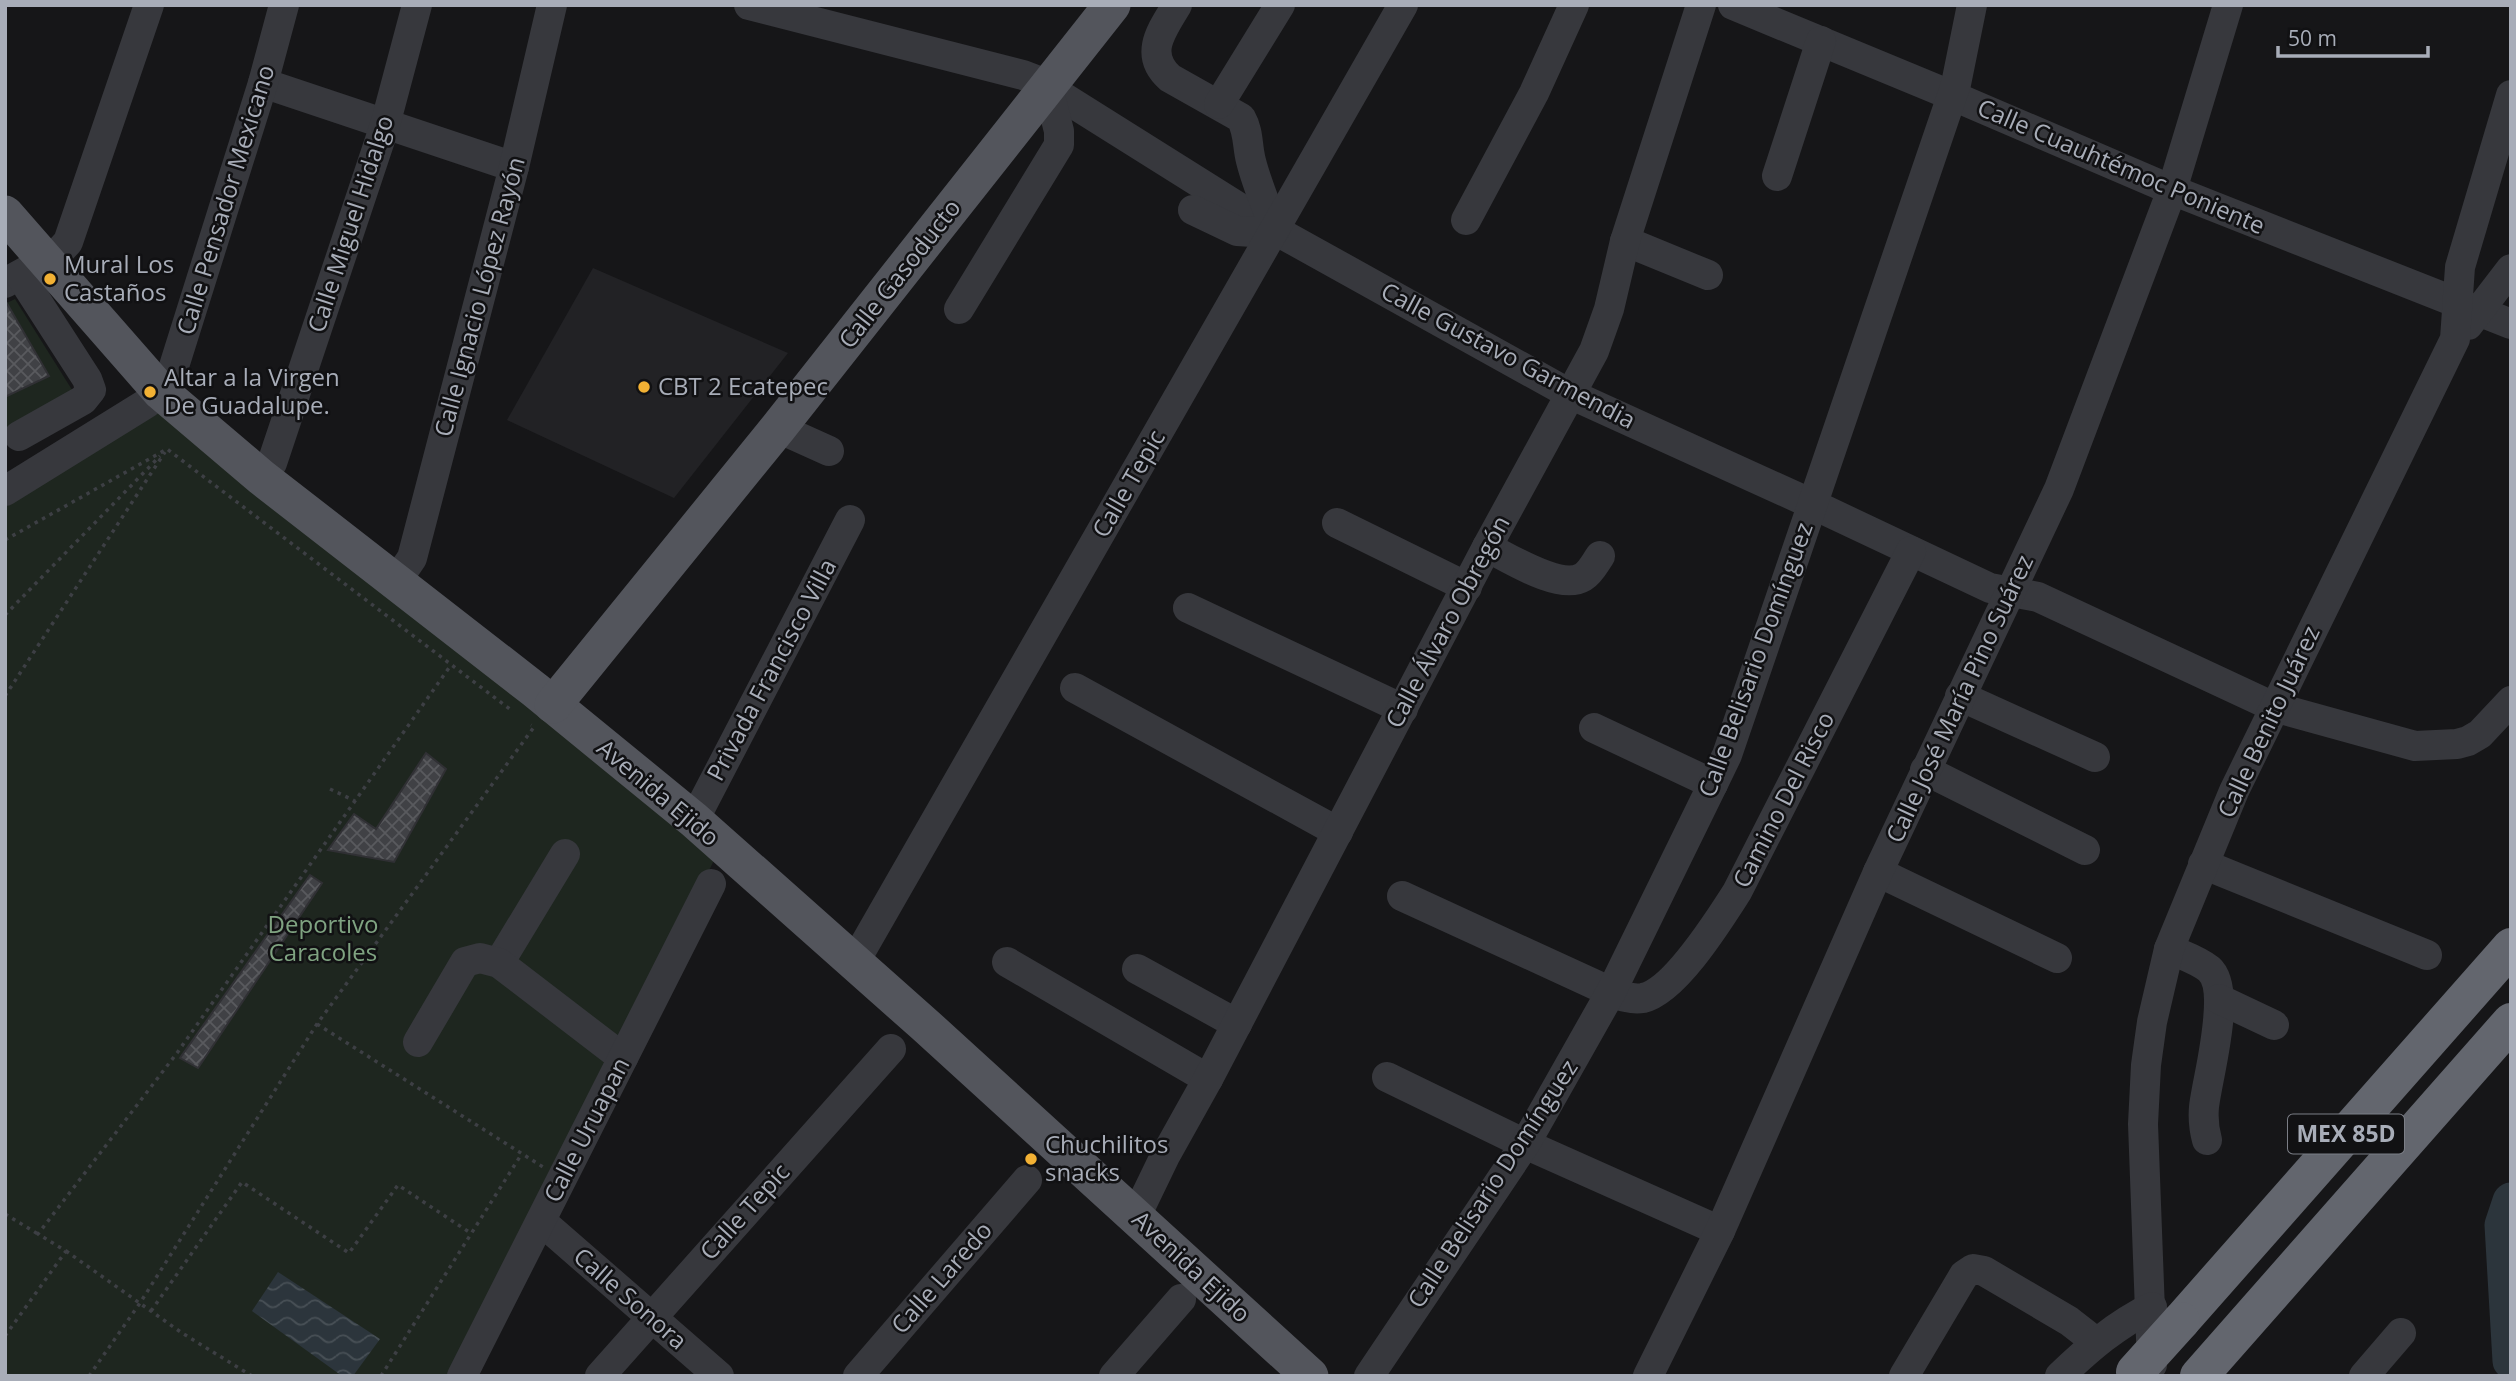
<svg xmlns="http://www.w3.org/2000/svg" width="2516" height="1381" viewBox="0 0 2516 1381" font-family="'Open Sans',sans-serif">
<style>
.built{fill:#222225}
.green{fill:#1e261f}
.water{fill:url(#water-waves)}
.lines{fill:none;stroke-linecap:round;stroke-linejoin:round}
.river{stroke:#2c353c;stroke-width:37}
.building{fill:url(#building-cross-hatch);stroke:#303034;stroke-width:2}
.path{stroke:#3d3f44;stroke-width:3.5;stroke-dasharray:3.5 5;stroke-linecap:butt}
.minor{stroke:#37383d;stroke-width:30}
.major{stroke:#53555c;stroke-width:37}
.highway{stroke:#63666e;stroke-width:38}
.highway-bridge{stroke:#63666e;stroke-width:38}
.poi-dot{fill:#f2b134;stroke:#111113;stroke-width:2.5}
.labels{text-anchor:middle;stroke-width:5;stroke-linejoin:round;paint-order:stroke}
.shield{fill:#111113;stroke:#7b7e86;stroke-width:2}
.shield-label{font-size:23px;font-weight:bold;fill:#a8adb8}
.street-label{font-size:24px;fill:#a8adb8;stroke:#111113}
.poi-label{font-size:24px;fill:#a8adb8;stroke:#111113;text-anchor:start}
.park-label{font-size:24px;fill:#7fa381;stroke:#111113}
</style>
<defs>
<pattern id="water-waves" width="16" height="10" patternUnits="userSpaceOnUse" patternTransform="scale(1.75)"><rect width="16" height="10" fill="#2c353c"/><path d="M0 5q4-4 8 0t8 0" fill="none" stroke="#485056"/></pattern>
<pattern id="building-cross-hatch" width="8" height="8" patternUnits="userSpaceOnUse" patternTransform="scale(1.75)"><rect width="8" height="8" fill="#404145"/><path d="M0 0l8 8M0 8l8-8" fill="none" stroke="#595a5e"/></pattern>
</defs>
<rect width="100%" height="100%" fill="#161618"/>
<path class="built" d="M593,268L788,353L674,498L507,420Z"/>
<g class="green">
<path d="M15,299L74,393L5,433V304Z"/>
<path d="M171,395L717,854L465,1376H5V498Z"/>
</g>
<path class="water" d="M278,1272L380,1339L353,1376H342L252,1311Z"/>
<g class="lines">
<path class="river" d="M2511,1201L2503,1225L2511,1361"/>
</g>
<g class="building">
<path d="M5,300L49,376L5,397Z"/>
<path d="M426,753L446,769L394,862L328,850L354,814L376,829Z"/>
<path d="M310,875L322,883L198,1068L180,1058Z"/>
</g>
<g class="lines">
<g class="path">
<path d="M5,540L167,449L511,710"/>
<path d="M5,615L160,456"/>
<path d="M5,696L165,452"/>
<path d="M330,789L355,801"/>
<path d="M317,1024L543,1167"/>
<path d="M5,1214L38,1234"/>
<path d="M66,1251L182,1333L252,1376"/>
<path d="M151,1311L242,1182L349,1253L398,1185L472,1234"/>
<path d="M5,1336L66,1251L38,1234L177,1053L451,665"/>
<path d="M89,1376L140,1303L317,1024L534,727L531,725"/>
<path d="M381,1376L521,1155"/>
</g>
<g class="minor">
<path d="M749,5L1023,75L1036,80L1275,230L1570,394L1812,504L1990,588L2038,597L2274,707L2415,746L2457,744L2468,741L2480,734L2511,701"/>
<path d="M1177,5C1162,30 1143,54 1170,78L1241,118C1249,132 1247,146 1251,161C1257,185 1267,207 1275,230L1253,232L1237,231L1193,210"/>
<path d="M1733,5L1953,96L2172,190L2511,324"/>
<path d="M263,83L514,167"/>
<path d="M1219,104L1280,5"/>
<path d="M1777,176L1821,41"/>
<path d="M1466,220L1534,93L1574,5"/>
<path d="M1625,241L1708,275"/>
<path d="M5,283L57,254L68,242L149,5"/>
<path d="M959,309L1059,145V131L1048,88"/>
<path d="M2468,325L2511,269"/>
<path d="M778,428L829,451"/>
<path d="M19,436L83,400L91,390L87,379L20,275"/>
<path d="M261,477L272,463L385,125L417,5"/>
<path d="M5,491L147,403L161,392L170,379L263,83L284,5"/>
<path d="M1337,523L1467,587"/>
<path d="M1487,547C1509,558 1560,591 1583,577C1591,572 1595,563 1600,556"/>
<path d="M395,583L412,558L514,167L552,5"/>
<path d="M1188,608L1403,709"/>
<path d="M1075,688L1338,832"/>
<path d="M1960,696L2095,757"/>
<path d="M1594,728L1713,784"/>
<path d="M1925,770L2085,850"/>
<path d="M694,820L850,520"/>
<path d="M2203,864L2427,955"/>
<path d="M1878,872L2057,958"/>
<path d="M1402,896L1611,992C1621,996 1632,1000 1643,998C1675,991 1719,920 1737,892L1911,551"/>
<path d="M2169,949C2182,955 2198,960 2209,969C2233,990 2207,1078 2204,1107C2203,1118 2204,1129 2207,1140"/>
<path d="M1007,962L1208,1079"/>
<path d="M499,963L565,854"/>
<path d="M854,963L1403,5"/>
<path d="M1137,969L1237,1024"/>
<path d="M2219,999L2274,1025"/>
<path d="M418,1042L465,962L480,958L499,963L623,1058"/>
<path d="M1387,1077L1525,1144L1720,1231"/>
<path d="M1136,1216L1165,1156L1208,1079L1487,547L1594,351L1609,309L1625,241L1701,5"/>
<path d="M541,1221L719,1376"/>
<path d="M2152,1365L2143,1124L2146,1065L2152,1022L2169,949L2234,791L2455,339L2460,267L2511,95"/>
<path d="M462,1376L711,884"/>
<path d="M600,1376L891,1049"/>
<path d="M858,1376L1027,1180"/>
<path d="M1114,1376L1181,1299"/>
<path d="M1369,1376L1525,1144L1611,992L1713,784L1727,755L1956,84L1972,5"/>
<path d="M1648,1376L1720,1231L1878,872L2059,489L2172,190L2228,5"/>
<path d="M1904,1376L1964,1275L1973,1269L1984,1271L2069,1321L2096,1342"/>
<path d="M2060,1376C2089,1348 2116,1325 2152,1307"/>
<path d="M2364,1376L2401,1333"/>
</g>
<g class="major">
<path d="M5,214L161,392L261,477L535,690L694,820L925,1025L1310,1376"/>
<path d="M553,705L778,428L1112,5"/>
</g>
<g class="highway">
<path d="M2181,1321L2511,947"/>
<path d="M2199,1376L2511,1022"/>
</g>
<path class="highway-bridge" d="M2135,1372L2181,1321"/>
</g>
<g class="poi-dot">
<circle cx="50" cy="279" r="7"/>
<circle cx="644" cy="387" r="7"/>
<circle cx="150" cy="392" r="7"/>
<circle cx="1031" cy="1159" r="7"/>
</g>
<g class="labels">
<rect class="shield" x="2288" y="1114.5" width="116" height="39" rx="5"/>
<g class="shield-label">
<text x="2346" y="1142">MEX 85D</text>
</g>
<g class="street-label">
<text transform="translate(2121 167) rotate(23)" y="8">Calle Cuauhtémoc Poniente</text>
<text transform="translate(226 200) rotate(-73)" y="8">Calle Pensador Mexicano</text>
<text transform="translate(351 224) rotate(-72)" y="8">Calle Miguel Hidalgo</text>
<text transform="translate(900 274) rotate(-52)" y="8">Calle Gasoducto</text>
<text transform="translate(480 297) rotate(-75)" y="8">Calle Ignacio López Rayón</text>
<text transform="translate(1508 356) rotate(28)" y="8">Calle Gustavo Garmendia</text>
<text transform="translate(1129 484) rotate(-60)" y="8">Calle Tepic</text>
<text transform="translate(1448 622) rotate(-62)" y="8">Calle Álvaro Obregón</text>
<text transform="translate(1756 660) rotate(-70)" y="8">Calle Belisario Domínguez</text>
<text transform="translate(772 670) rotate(-62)" y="8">Privada Francisco Villa</text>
<text transform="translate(1960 699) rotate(-65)" y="8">Calle José María Pino Suárez</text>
<text transform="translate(2269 722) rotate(-65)" y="8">Calle Benito Juárez</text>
<text transform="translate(658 793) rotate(40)" y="8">Avenida Ejido</text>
<text transform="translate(1784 800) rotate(-63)" y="8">Camino Del Risco</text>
<text transform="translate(587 1130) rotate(-63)" y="8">Calle Uruapan</text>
<text transform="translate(1493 1184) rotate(-57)" y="8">Calle Belisario Domínguez</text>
<text transform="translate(745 1212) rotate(-48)" y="8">Calle Tepic</text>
<text transform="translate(1191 1267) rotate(43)" y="8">Avenida Ejido</text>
<text transform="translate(942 1278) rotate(-49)" y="8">Calle Laredo</text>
<text transform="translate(630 1299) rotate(41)" y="8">Calle Sonora</text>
</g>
<g class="poi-label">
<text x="64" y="273">Mural Los<tspan x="64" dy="28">Castaños</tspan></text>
<text x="164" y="386">Altar a la Virgen<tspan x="164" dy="28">De Guadalupe.</tspan></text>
<text x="658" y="395">CBT 2 Ecatepec</text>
<text x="1045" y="1153">Chuchilitos<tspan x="1045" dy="28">snacks</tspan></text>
</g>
<g class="park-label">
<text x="323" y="933">Deportivo<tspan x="323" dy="28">Caracoles</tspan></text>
</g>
</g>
<rect width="2516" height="1381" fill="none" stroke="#a8adb8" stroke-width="14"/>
<path d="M2278 46v10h150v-10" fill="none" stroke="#a8adb8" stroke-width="3.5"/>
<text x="2288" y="46" font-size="21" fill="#a8adb8" stroke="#111113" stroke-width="5" paint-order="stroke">50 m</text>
</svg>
